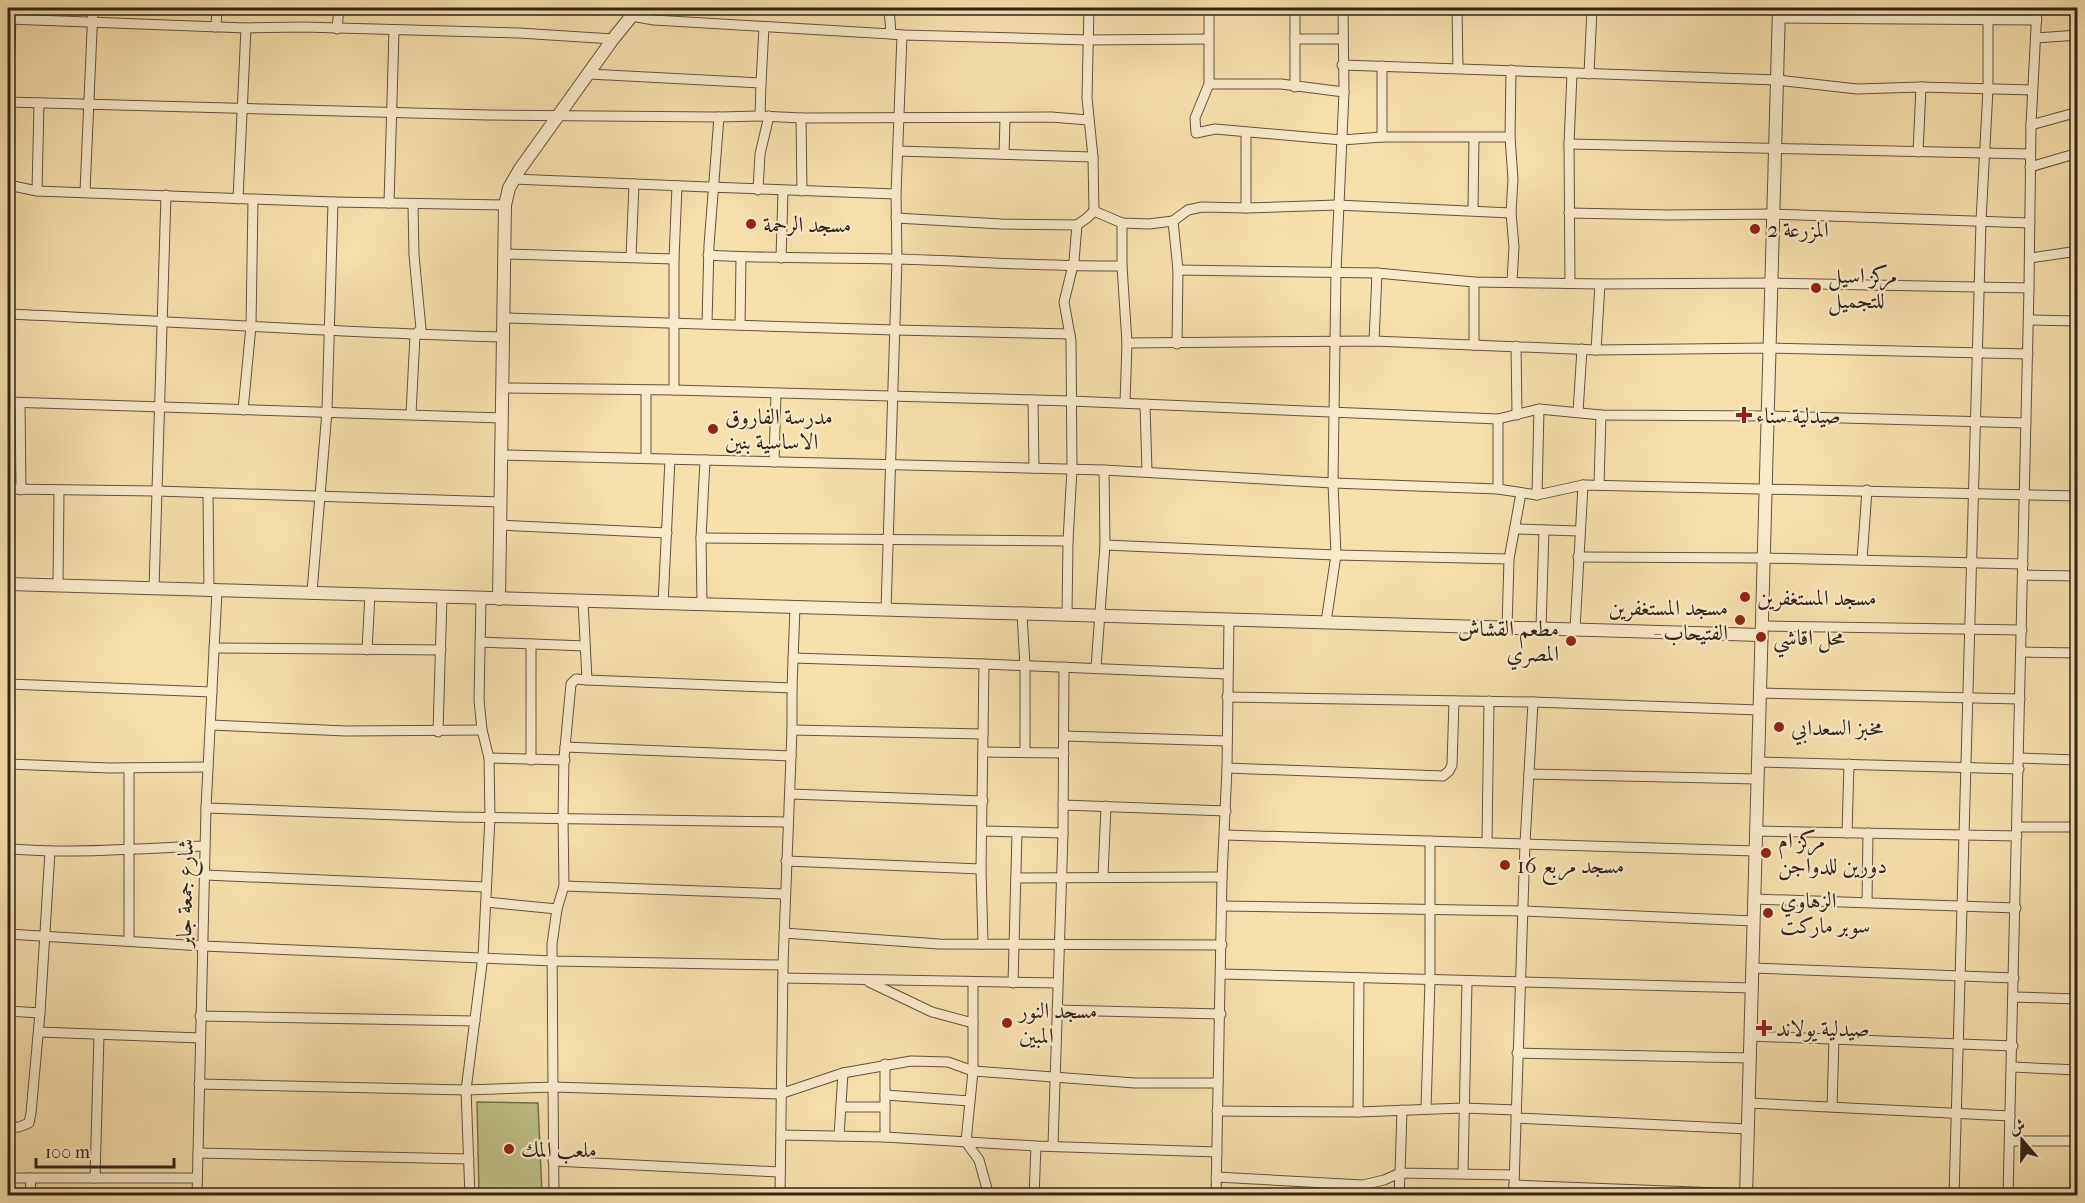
<svg xmlns="http://www.w3.org/2000/svg" width="2085" height="1203" viewBox="0 0 2085 1203" font-family="'IM FELL French Canon',Amiri,serif">
<style>
.green{fill:#bfc189;stroke:#787250;stroke-width:1.5}
.lines{fill:none;stroke-linecap:round;stroke-linejoin:round}
.minor-casing{stroke:#64523e;stroke-width:11}
.tertiary-casing{stroke:#64523e;stroke-width:14}
.minor{stroke:#faeaca;stroke-width:9}
.tertiary{stroke:#faeaca;stroke-width:12}
.poi-dot{fill:#8f2418;stroke:#faeaca;stroke-width:2}
.labels{text-anchor:middle;stroke-width:4.5;stroke-linejoin:round;paint-order:stroke}
.poi-label{font-size:22px;fill:#322318;stroke:#faeaca;text-anchor:start}
.street-label{font-size:22px;fill:#322318;stroke:#faeaca}
</style>
<rect width="100%" height="100%" fill="#f8dfae"/>
<filter id="stains"><feTurbulence type="fractalNoise" baseFrequency=".00333" numOctaves="4"/><feColorMatrix values="0 0 0 0 .2 0 0 0 0 .09 0 0 0 0 .02 0 0 0 .5 -.17"/></filter>
<radialGradient id="worn" r=".72"><stop offset=".6" stop-color="#630" stop-opacity="0"/><stop offset="1" stop-color="#630" stop-opacity=".3"/></radialGradient>
<path class="green" d="M477,1102L538,1103L542,1195H479Z"/>
<g class="lines">
<g class="minor-casing">
<g id="minor">
<path d="M1089,8L1087,98L1093,157L1094,211L1122,223L1149,224L1173,221L1178,270L1177,344"/>
<path d="M1209,8V84L1195,118L1196,133L1215,129L1342,140L1382,137H1510"/>
<path d="M1457,8L1458,68"/>
<path d="M1656,8L1779,9"/>
<path d="M631,16L654,20L891,34"/>
<path d="M1779,18L2037,20"/>
<path d="M8,19L246,28L303,27L519,33L613,39"/>
<path d="M216,27L217,8"/>
<path d="M337,29L339,8"/>
<path d="M902,35L1088,40L1208,39"/>
<path d="M2036,38L2078,35"/>
<path d="M1295,39H1342"/>
<path d="M1342,65L1777,80L1857,89L1921,87L2032,90"/>
<path d="M1511,70L1510,137L1513,179L1511,213L1514,247L1512,282"/>
<path d="M589,74L761,83L760,116L801,118L1051,117L1088,120"/>
<path d="M1589,74L1592,8"/>
<path d="M761,83L764,27"/>
<path d="M1209,84H1281L1344,92"/>
<path d="M1295,87V8"/>
<path d="M8,88L11,19"/>
<path d="M8,102L488,115L719,117"/>
<path d="M801,118L802,191"/>
<path d="M2031,125L2078,112"/>
<path d="M1246,132V208"/>
<path d="M1382,137V66"/>
<path d="M1569,144L2030,154"/>
<path d="M898,151L1093,157"/>
<path d="M1918,152L1921,87"/>
<path d="M1004,154L1005,118"/>
<path d="M2030,167L2078,153"/>
<path d="M513,179C641,184 768,190 896,194"/>
<path d="M8,185L37,191L333,202L505,205"/>
<path d="M758,190L760,154L769,116"/>
<path d="M37,191L39,103"/>
<path d="M85,191L93,8"/>
<path d="M238,199L246,28"/>
<path d="M389,203L394,31"/>
<path d="M1473,210L1474,138"/>
<path d="M1569,213L1668,215L1773,214L2030,223"/>
<path d="M896,218L1001,224L1077,225L1074,261L1064,302L1071,341L1072,469L1068,541L1067,615"/>
<path d="M1173,221L1188,210L1202,207L1246,208L1337,205L1511,213"/>
<path d="M1122,223V266L1127,343L1125,403"/>
<path d="M1077,225L1087,218L1094,211"/>
<path d="M504,254L674,259"/>
<path d="M708,255C771,259 834,257 897,259C972,261 1046,267 1122,266"/>
<path d="M631,257L634,184"/>
<path d="M781,258L783,191"/>
<path d="M2030,258L2078,251"/>
<path d="M1178,270L1377,273L1474,282L1600,284L1771,283L2029,288"/>
<path d="M1570,283L1569,144L1572,74"/>
<path d="M8,314C173,321 339,333 504,337"/>
<path d="M505,318L895,330L1070,334"/>
<path d="M2029,320L2078,321"/>
<path d="M707,324L709,245L719,117L760,116"/>
<path d="M740,325L741,258"/>
<path d="M1374,341L1377,273"/>
<path d="M1127,343L1374,341L1596,350L1769,348L2028,354"/>
<path d="M1474,345V282"/>
<path d="M1516,346L1517,415"/>
<path d="M1596,350L1600,284"/>
<path d="M502,388L674,390L1070,401L1498,419L1539,409L1601,415L1767,416L2026,423"/>
<path d="M674,390V259L677,186"/>
<path d="M1033,400L1034,468"/>
<path d="M8,402L502,418"/>
<path d="M20,403L21,490"/>
<path d="M1145,404L1147,472"/>
<path d="M243,410L251,326L253,199"/>
<path d="M1578,412L1582,349"/>
<path d="M411,414L415,335L421,329L414,255L413,204"/>
<path d="M503,455L1104,470L1333,483L1498,489L1537,495L1583,485L2078,496"/>
<path d="M646,458V390"/>
<path d="M774,462L776,394"/>
<path d="M1599,485L1601,415"/>
<path d="M8,489L156,491L501,502"/>
<path d="M1498,489V419"/>
<path d="M208,493L209,591"/>
<path d="M1537,495L1539,409"/>
<path d="M500,525L667,533"/>
<path d="M1516,529L1579,531"/>
<path d="M701,538L1068,541"/>
<path d="M1105,545L1336,555L1509,559"/>
<path d="M1578,557L1763,558L2023,564"/>
<path d="M1862,560L1867,490"/>
<path d="M2023,575L2078,576"/>
<path d="M58,585L59,491"/>
<path d="M154,589L166,195"/>
<path d="M312,592L327,411L333,202"/>
<path d="M583,601L587,680L792,688"/>
<path d="M663,604L670,459"/>
<path d="M702,604L701,538L705,460"/>
<path d="M886,610L897,259L896,194L902,35L891,34L889,8"/>
<path d="M1022,614L1025,666V752"/>
<path d="M1326,622L1336,555L1333,483L1336,272L1344,92L1343,8"/>
<path d="M1761,626L2022,630"/>
<path d="M1507,628L1509,559L1521,493"/>
<path d="M1541,628L1544,530"/>
<path d="M1575,629L1583,485"/>
<path d="M480,642L585,646"/>
<path d="M214,648L441,650"/>
<path d="M367,650L370,594"/>
<path d="M2021,652L2078,653"/>
<path d="M984,664L1227,674"/>
<path d="M1096,667L1105,545L1104,470"/>
<path d="M8,684L212,692"/>
<path d="M1759,693L2020,699"/>
<path d="M1227,697L1533,702L1759,710"/>
<path d="M211,725L346,731L482,730"/>
<path d="M792,730L983,734L984,664L793,658"/>
<path d="M438,732L442,597"/>
<path d="M1064,736L1227,741"/>
<path d="M565,747L791,756"/>
<path d="M984,752L1064,753"/>
<path d="M489,758L565,760"/>
<path d="M2019,758L2078,760"/>
<path d="M531,760V644"/>
<path d="M1758,762L2019,769"/>
<path d="M8,764L109,768L208,767"/>
<path d="M129,768V941"/>
<path d="M1227,768L1443,776L1449,771L1452,765L1454,701"/>
<path d="M1529,774L1757,779"/>
<path d="M790,794L983,801"/>
<path d="M1063,805L1226,811"/>
<path d="M206,808L454,817L787,822"/>
<path d="M2018,827H2078"/>
<path d="M983,831L1063,833"/>
<path d="M1756,831L2017,836"/>
<path d="M1847,833L1849,764"/>
<path d="M1225,835L1755,851"/>
<path d="M1487,842L1489,701"/>
<path d="M8,849L50,851"/>
<path d="M786,861L981,869L983,734"/>
<path d="M981,869L983,944"/>
<path d="M205,875L486,887"/>
<path d="M1103,876L1106,806"/>
<path d="M1016,878L1222,877"/>
<path d="M564,886L785,894"/>
<path d="M1754,899L2016,908"/>
<path d="M486,902L557,909"/>
<path d="M1867,902L1868,833"/>
<path d="M1223,906L1522,911L1753,921"/>
<path d="M784,933L939,944L1222,945"/>
<path d="M8,934L203,946L552,961L783,965"/>
<path d="M1752,968L2014,978"/>
<path d="M1221,974L1752,988"/>
<path d="M783,978L1057,983"/>
<path d="M869,982L932,1012L973,1023"/>
<path d="M973,982V1071L966,1142L979,1160L989,1196"/>
<path d="M1013,983L1017,833"/>
<path d="M2014,997L2078,999"/>
<path d="M1057,1010L1221,1014"/>
<path d="M8,1011L40,1013"/>
<path d="M200,1016L475,1021"/>
<path d="M39,1032L200,1038"/>
<path d="M1750,1036L2013,1046"/>
<path d="M1517,1053L1750,1058"/>
<path d="M2012,1067L2078,1070"/>
<path d="M199,1084L466,1090L553,1087L552,944L557,909L564,886L563,818L564,758L571,684L576,679L587,680"/>
<path d="M885,1095L970,1101"/>
<path d="M1749,1103L2010,1116"/>
<path d="M841,1107H885"/>
<path d="M1832,1107L1834,1039"/>
<path d="M1426,1109L1430,980V841"/>
<path d="M1402,1110L1400,1173L1514,1175"/>
<path d="M1217,1111L1358,1112L1463,1108L1516,1110"/>
<path d="M1358,1112L1359,978"/>
<path d="M1516,1118L1748,1129"/>
<path d="M8,1128L19,1127L29,1123L31,1113L40,1013L50,851C101,852 153,848 205,846"/>
<path d="M781,1135L885,1137L1036,1146L1217,1152"/>
<path d="M839,1136L843,1073"/>
<path d="M885,1137V1064"/>
<path d="M2010,1141H2078"/>
<path d="M1053,1145L1063,833L1064,667"/>
<path d="M198,1153L469,1159"/>
<path d="M553,1161L780,1172"/>
<path d="M1463,1173L1467,981"/>
<path d="M1216,1177L1363,1185L1384,1180L1400,1173L1399,1196"/>
<path d="M8,1178H197"/>
<path d="M95,1178L99,1035"/>
<path d="M1514,1185L1525,843L1533,702"/>
<path d="M30,1196L31,1178"/>
<path d="M197,1196L206,808L217,591"/>
<path d="M470,1196L466,1090L483,956L490,817L489,758L482,730L479,700L481,599"/>
<path d="M554,1196L553,1087L780,1094L843,1073L911,1061L948,1062L973,1071L1135,1083H1218"/>
<path d="M780,1196L783,965L792,730V688L795,607"/>
<path d="M1034,1196L1036,1146"/>
<path d="M1216,1196L1222,877L1227,768L1229,619"/>
<path d="M1514,1196V1185L1746,1194"/>
<path d="M1954,1196L1981,221L1988,89V21"/>
<path d="M2008,1196L2029,288L2031,125L2037,8"/>
</g>
</g>
<g class="tertiary-casing">
<g id="tertiary">
<path d="M8,584L1761,635"/>
<path d="M499,599L505,205L509,188L520,169L613,39L638,8"/>
<path d="M1746,1196L1779,8"/>
</g>
</g>
<use href="#minor" class="minor"/>
<use href="#tertiary" class="tertiary"/>
</g>
<g class="poi-dot">
<circle cx="751" cy="224" r="6"/>
<circle cx="1755" cy="229" r="6"/>
<circle cx="1816" cy="288" r="6"/>
<path d="M1741 406h6v6h6v6h-6v6h-6v-6h-6v-6h6z"/>
<circle cx="713" cy="429" r="6"/>
<circle cx="1745" cy="597" r="6"/>
<circle cx="1740" cy="620" r="6"/>
<circle cx="1761" cy="637" r="6"/>
<circle cx="1571" cy="641" r="6"/>
<circle cx="1779" cy="727" r="6"/>
<circle cx="1766" cy="853" r="6"/>
<circle cx="1505" cy="865" r="6"/>
<circle cx="1768" cy="913" r="6"/>
<circle cx="1007" cy="1023" r="6"/>
<path d="M1761 1019h6v6h6v6h-6v6h-6v-6h-6v-6h6z"/>
<circle cx="509" cy="1149" r="6"/>
</g>
<g class="labels">
<g class="poi-label">
<text x="763" y="232">مسجد الرحمة</text>
<text x="1767" y="237">المزرعة 2</text>
<text x="1828" y="283">مركز اسيل<tspan x="1828" dy="25">للتجميل</tspan></text>
<text x="1756" y="423">صيدلية سناء</text>
<text x="725" y="424">مدرسة الفاروق<tspan x="725" dy="25">الاساسية بنين</tspan></text>
<text x="1757" y="605">مسجد المستغفرين</text>
<text x="1728" y="615" text-anchor="end">مسجد المستغفرين<tspan x="1728" dy="25">- الفتيحاب</tspan></text>
<text x="1559" y="636" text-anchor="end">مطعم القشاش<tspan x="1559" dy="25">المصري</tspan></text>
<text x="1773" y="645">محل اقاشي</text>
<text x="1791" y="735">مخبز السعدابي</text>
<text x="1778" y="848">مركز ام<tspan x="1778" dy="25">دورين للدواجن</tspan></text>
<text x="1517" y="873">مسجد مربع 16</text>
<text x="1780" y="908">الزهاوي<tspan x="1780" dy="25">سوبر ماركت</tspan></text>
<text x="1019" y="1018">مسجد النور<tspan x="1019" dy="25">المبين</tspan></text>
<text x="1776" y="1036">صيدلية يولاند</text>
<text x="521" y="1157">ملعب المك</text>
</g>
<g class="street-label">
<text transform="translate(184 893) rotate(-89)" y="8">شارع جمعة جابر</text>
</g>
</g>
<rect width="2085" height="1203" fill="none" stroke="#f8dfae" stroke-width="30"/>
<rect x="9" y="9" width="2067" height="1185" fill="none" stroke="#322318" stroke-width="3"/>
<rect x="15" y="15" width="2055" height="1173" fill="none" stroke="#322318" stroke-width="1.5"/>
<g transform="translate(2022 1140) rotate(340)" stroke="#faeaca" stroke-width="4.5" paint-order="stroke">
<path d="M0-4.5L10 22L0 15L-10 22Z" fill="#322318"/>
<text y="-9" font-size="16" font-weight="bold" text-anchor="middle" fill="#322318">ش</text>
</g>
<path d="M36 1158v9h138v-9" fill="none" stroke="#322318" stroke-width="3"/>
<text x="45" y="1158" font-size="18" fill="#322318" stroke="#faeaca" stroke-width="4.5" paint-order="stroke">100 m</text>
<rect width="100%" height="100%" filter="url(#stains)"/>
<rect width="100%" height="100%" fill="url(#worn)"/>
</svg>
